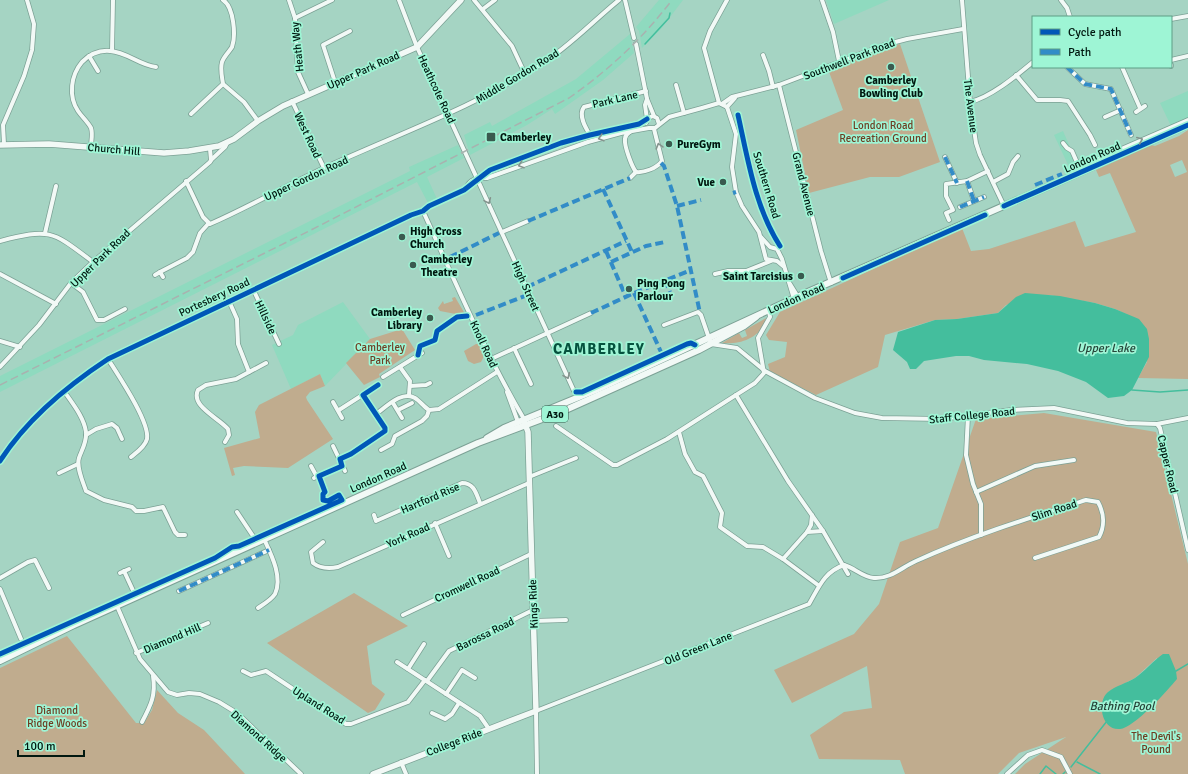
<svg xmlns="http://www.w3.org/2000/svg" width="1188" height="774" viewBox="0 0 1188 774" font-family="Signika,sans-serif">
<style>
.built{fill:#8fdabf}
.green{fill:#c0ac8e;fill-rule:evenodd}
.water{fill:#44be9d}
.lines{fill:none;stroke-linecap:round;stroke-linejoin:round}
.stream{stroke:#44be9d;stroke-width:1.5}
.street-casing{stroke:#7ca195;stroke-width:5.5}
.secondary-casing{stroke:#7ca195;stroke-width:7}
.primary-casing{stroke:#7ca195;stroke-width:8}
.street{stroke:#f2f9f6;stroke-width:4}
.secondary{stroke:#f2f9f6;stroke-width:5.5}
.primary{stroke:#f2f9f6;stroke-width:6}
.rail{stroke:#a8b2af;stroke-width:1.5;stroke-dasharray:8 4;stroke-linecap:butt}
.quiet{stroke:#328cc7;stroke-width:4;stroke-dasharray:8 4;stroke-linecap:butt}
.cycleway-casing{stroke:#9ef5d5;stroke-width:8}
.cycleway{stroke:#0057b8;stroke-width:5}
.oneway{stroke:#85948e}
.poi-dot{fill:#3a5a4f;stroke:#9ef5d5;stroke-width:1.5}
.labels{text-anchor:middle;stroke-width:3.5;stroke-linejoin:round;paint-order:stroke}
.shield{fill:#9ef5d5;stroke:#2f5a4b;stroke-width:1}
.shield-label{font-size:10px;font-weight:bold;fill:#001810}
.street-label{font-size:11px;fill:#001810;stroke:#9ef5d5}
.poi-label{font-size:11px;font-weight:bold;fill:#001810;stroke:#9ef5d5;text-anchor:start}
.park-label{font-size:11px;fill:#6e3e23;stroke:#9ef5d5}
.water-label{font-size:12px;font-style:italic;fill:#264338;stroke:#9ef5d5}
.district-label{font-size:15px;font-weight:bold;letter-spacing:1px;fill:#05523e;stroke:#9ef5d5}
</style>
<rect width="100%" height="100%" fill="#a5d4c3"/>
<g class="built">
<path d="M659,0H683L661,29L642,48L639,31L636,27Z"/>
<path d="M826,0H889L834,24Z"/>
<path d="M630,34L634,53L603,80L555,114L552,109L527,125L470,155L464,135L490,122L492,126L576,79Z"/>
<path d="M1188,91V118L1171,126L1160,103Z"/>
<path d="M1063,131L1078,165L1070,169L1054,135Z"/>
<path d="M458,145L464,158L427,177L437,199L428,203L417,182L0,392V376L410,171L409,167Z"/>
<path d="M343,302L370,339L325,386L320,374L291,389L272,345L293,335L298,325Z"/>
</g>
<g class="green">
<path d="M900,44L940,162L899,177H870L809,193L796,130L843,110L828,69L873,51Z"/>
<path d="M1188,130V379L1138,378L1147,362L1126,314L1115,309L1095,303L1049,295L1006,305L998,313L957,319L935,320L885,335L878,367L816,395L770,372L768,364L785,357L787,342L769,340L766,335L780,312L962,228L971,251L989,249L1075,221L1085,247L1136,232L1110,173L1099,177L1096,170L1151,145L1155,146L1179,136ZM1182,160L1187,172L1175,177L1170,165Z"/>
<path d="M455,297L465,314L461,315L440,311L438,308L443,301L444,304L453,301L452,298Z"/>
<path d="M766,318C762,338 739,345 722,343L739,333L742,338L747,336L745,330Z"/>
<path d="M402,329L415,350L379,374L380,377L364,385L346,363L370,339Z"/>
<path d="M476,344H480L485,354L481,362L474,364L468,361L464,351Z"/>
<path d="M320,374L325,386L310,392L306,397L307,400L333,439L288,468L244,466L233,468L235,475L232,476L224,448L260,438L255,412L259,405Z"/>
<path d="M1044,413L1156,432L1188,564V774H1015L1025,764L1066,737L1019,753L998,774H905L900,760L819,759L810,735L844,712L872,708L867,666L792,703L774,670L854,634L879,604L900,542L938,528L976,419ZM1157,658L1165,693L1108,692L1135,678Z"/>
<path d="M354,593L408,626L367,646L372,684L385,694L375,710L368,713L267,643Z"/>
<path d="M67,636L136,723H144L152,710L157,690L178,713L204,730L245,774H0V668Z"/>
</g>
<g class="water">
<path d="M1025,293L1060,296L1095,303L1115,309L1139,319L1147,329L1149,339V357L1132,390L1124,396L1108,398L1086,382L1058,371L1027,364L984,360L969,356H956L924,361L916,369H910L907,362L893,350L898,332L935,320L957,319L998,313L1016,297Z"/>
<path d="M1163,654H1169L1176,671L1177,679C1168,690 1134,728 1120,729C1102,731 1096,702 1108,692C1115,686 1127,683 1135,678C1145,671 1153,661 1163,654Z"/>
</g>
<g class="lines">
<g class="stream">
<path d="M645,44L669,18L670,13"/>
<path d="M1132,390L1160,392L1188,390"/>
<path d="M1176,671L1188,664"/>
<path d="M1077,762L1100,774"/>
<path d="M1071,767L1107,721"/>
<path d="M1040,774L1046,766L1056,774"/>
<path d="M1063,774L1065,772"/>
</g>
<g class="street-casing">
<g id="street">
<path d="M223,0C234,7 236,36 232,47C229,52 224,56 222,62C220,69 222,77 223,84L244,102L258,121"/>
<path d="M289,0L295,18L298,72L308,94"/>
<path d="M399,0L417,47L574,391L582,392L687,344L691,343L695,345"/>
<path d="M474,0L512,46L525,74"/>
<path d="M625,0L634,38"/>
<path d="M822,0L833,32L839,61"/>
<path d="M962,0L970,102L976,143L980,155L1004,206"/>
<path d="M1061,0L1067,8L1070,17"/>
<path d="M483,9L495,0"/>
<path d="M295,18L332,0"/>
<path d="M1171,19L1188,16"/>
<path d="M636,44L647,99L654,116"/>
<path d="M112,51L113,0"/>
<path d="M763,55L769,71L773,87"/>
<path d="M89,56L98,71"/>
<path d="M1171,60L1188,56"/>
<path d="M1171,65V66"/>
<path d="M1067,67L1085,84L1111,89L1131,135"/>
<path d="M1122,67L1140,108"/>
<path d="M1016,75L1037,100H1060L1068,101L1090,135L1095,145"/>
<path d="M335,82L323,45L350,31"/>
<path d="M676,85L684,113"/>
<path d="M779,85L821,251L831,283"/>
<path d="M647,99L645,105L647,119"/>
<path d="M292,101L324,168"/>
<path d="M970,102C991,97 1016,76 1033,62"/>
<path d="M719,103L704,48L710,31L727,0"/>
<path d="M722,104L732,97L779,85L884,45L907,39L963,29"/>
<path d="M727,107L736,134L732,167L736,192L742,206L759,232L766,259L777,261L783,266"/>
<path d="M727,107L735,98"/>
<path d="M1136,112L1145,106"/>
<path d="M191,114L223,84"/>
<path d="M738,115C748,160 755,207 780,246"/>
<path d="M1105,117L1121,110"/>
<path d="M646,123L648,118L653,116L657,118L659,124"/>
<path d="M630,132C627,134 625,135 625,139C624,146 632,167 636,172"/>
<path d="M590,135C585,127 578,115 584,107L646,91"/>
<path d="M1063,143L1067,148L1072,151L1079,167"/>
<path d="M4,144L3,125L24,76L32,50L34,24L27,0"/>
<path d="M91,147C91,141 93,134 91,128C88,122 82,117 78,111C68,96 71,75 82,62C90,54 99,50 110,51C127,52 139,65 156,67"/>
<path d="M945,157L957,183"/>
<path d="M211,160L225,147L227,143"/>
<path d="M1073,170L1188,120"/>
<path d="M630,178L636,172C644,173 657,168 662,161L654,129"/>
<path d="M186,181L203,217L210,224C249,207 285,186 324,168C396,135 472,108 540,65C569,47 592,22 619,0"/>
<path d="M967,181L974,201"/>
<path d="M993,182L1008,174L1013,162L1018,156"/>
<path d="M466,188C470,179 477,178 487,178L588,142L621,133L649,128H655L669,117L702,108L719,103L727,107"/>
<path d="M960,207L984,197"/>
<path d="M423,211C455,281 485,353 524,419"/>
<path d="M949,220L946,213L953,210L946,196V184L967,181L988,171"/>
<path d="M502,232L528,221"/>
<path d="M45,233L56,186"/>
<path d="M761,237L770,247L777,249L782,259L794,299"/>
<path d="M0,241C51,228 52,231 93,262"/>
<path d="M160,272L187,258L193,252L200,233L208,224"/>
<path d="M0,274L56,304"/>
<path d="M715,274L728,271H746L771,261"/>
<path d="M155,275L160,272L163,277"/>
<path d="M71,283L83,292L97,320H104L125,309"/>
<path d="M790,284L798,297"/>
<path d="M253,289L279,344"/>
<path d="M229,301L237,319L238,344L249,372"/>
<path d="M769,311L770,317L758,338L764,373L755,383L736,395L788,481L823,531L848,574"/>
<path d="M664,325L698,312L701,315L711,344L737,348L765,371L815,398L855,413L882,418L941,419L1011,410L1054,408L1127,423L1157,424L1188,418"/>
<path d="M0,341L20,347"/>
<path d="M514,348L531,384"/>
<path d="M108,359C118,375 150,422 147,439C145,447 136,453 131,457"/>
<path d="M491,359L591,313"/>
<path d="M0,367L39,325L71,283L93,262L210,162L211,160L210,149"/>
<path d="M400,367L410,381L409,395"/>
<path d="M383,377L422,353"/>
<path d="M410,386L426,385L430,383"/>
<path d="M64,391C72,403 84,417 86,432C87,442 82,449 79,458C76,467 83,482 86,491L104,500L132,507L136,511H144L163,507L175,532L178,535H185"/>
<path d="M507,392L518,422"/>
<path d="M333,402L342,418"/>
<path d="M393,403L402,418"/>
<path d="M339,410L378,385"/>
<path d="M398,410L412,403"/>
<path d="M376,414C386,407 402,390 415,398C420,401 424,407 429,410L439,409L497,372"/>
<path d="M968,416L966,455L973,484L981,504V535"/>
<path d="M1157,424L1160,428L1188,550"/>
<path d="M556,426L613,465H617L667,439L736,395"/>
<path d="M679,432L685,454L695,472L703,476L722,513L720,527L747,546L763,547L783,559"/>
<path d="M86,435L96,429L112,424L117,428L122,439"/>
<path d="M225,442L229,435L228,429C219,418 190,406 198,390L206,385L236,379L266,363"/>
<path d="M333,446L345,471"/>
<path d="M381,450L392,444L395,436L422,421L427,416L429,410"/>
<path d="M340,459L351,454L385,431V428L363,395"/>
<path d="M0,461C27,419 67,386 108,359L411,215L423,211L429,206L464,190L490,170L561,143L646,121"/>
<path d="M311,466L317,477"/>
<path d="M59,473L78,464"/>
<path d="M319,476L325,492"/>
<path d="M529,477L576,458"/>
<path d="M314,478L342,466"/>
<path d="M976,492L1035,466L1074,460"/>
<path d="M237,512L257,542"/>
<path d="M374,515L376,521L462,483C474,483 476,493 480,503"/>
<path d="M435,523L449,556"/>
<path d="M807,532L811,525L812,515"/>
<path d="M323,542L311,552L313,563C321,569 329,569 338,567L529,483"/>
<path d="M844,565C855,568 862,577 874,578C891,579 902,567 916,561C971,536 1029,518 1086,500L1098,502C1104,513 1105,526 1099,537L1035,558"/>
<path d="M124,571L136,597"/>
<path d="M120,573L129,569"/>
<path d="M0,578L28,562L35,560L49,588"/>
<path d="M818,585L783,559L807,532L823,531"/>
<path d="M0,589L21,639"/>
<path d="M179,591L269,550"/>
<path d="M117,606L140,659L168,692L177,695L189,693L200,694L219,702L237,713L301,774"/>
<path d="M258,608C264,604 271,600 275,594C283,577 271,554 264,539"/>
<path d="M403,615L531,554"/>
<path d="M533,621L566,620"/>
<path d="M136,653L208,623"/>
<path d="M397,662L480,716L489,729"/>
<path d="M408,669L424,644"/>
<path d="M243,671L251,675L266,671L346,724H351L408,702L425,680"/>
<path d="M427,681L449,651L533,610"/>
<path d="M446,694L462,670L475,678"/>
<path d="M432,713L445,719L452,714L459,703"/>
<path d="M142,722C151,705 156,695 153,676"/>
<path d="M401,762L406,774"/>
<path d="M537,774L536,711L809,604C819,587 824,572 844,565"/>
<path d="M1007,774L1028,755L1042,750L1061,757L1070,774"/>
</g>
</g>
<g class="secondary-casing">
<g id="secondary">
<path d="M0,145L49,144L164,153L189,151L219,146L234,139L258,121L283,106L417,47L461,0"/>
<path d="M373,774L536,711L528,432L524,421"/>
</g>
</g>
<g class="primary-casing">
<g id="primary">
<path d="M487,438L504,428L596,390L808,292L1188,125"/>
<path d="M0,661L74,625L478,443L561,412L699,350L744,326L756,317"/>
</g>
</g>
<use href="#street" class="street"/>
<use href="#secondary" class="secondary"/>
<use href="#primary" class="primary"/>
<path class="rail" d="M0,385L311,230L569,98C609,70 643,38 672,0"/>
<g class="quiet">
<path d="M1067,67L1085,84L1111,89L1131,135"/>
<path d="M945,157L957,183"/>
<path d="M661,163L664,166L677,206L700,313"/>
<path d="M967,181L974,201"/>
<path d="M1035,185L1062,174"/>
<path d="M603,189L632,252"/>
<path d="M733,193L736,192"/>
<path d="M677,206L701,200"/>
<path d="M960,207L984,197"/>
<path d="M528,221L630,178"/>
<path d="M606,251L626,297"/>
<path d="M450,257L499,233"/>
<path d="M611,262L646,246L665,242"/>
<path d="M665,280L670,292"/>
<path d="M527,287L626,241"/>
<path d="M634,293L661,352"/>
<path d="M591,313L634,293L691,270"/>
<path d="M476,315L530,294"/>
<path d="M179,591L269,550"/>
</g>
<g class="cycleway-casing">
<g id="cycleway">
<path d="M738,115C748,160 755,207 780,246"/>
<path d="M1004,206L1188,125"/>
<path d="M843,278L985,215"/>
<path d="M418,355L420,346L435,340L437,331L457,317L467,316"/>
<path d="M576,392H582L687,344L691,343L695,345"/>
<path d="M0,461C27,419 67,386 108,359L411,215L423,211L429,206L464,190L490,170L561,143L590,135L639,124L647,119"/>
<path d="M0,654L215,558L232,547L239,546L342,500L339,495L328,501L323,500V494L325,492L319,476L342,466L340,459L351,454L385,431V428L363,395L378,385"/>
</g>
</g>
<use href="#cycleway" class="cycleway"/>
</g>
<defs><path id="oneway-chevron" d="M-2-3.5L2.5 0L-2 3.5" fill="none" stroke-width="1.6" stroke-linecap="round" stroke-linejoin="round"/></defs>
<g class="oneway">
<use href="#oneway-chevron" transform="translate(601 138) rotate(164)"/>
<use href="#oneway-chevron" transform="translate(1140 140) rotate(-23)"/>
<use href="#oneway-chevron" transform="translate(659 146) rotate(-106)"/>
<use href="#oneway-chevron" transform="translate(521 165) rotate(161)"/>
<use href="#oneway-chevron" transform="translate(488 201) rotate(66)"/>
<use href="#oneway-chevron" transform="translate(567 376) rotate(66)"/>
</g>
<g class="poi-dot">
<circle cx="891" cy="67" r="4"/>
<rect x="486" y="132" width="10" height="10" rx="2"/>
<circle cx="669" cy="144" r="4"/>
<circle cx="723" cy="182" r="4"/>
<circle cx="402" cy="237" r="4"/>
<circle cx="413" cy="265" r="4"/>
<circle cx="801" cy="276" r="4"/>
<circle cx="629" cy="289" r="4"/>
<circle cx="430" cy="318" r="4"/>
</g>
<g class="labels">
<rect class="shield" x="542" y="406" width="26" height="16" rx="3"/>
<g class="shield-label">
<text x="555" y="418">A30</text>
</g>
<g class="street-label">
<text transform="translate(297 47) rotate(-96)" y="4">Heath Way</text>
<text transform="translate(849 59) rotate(-21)" y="4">Southwell Park Road</text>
<text transform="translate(363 70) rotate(-24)" y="4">Upper Park Road</text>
<text transform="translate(517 76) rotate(-31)" y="4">Middle Gordon Road</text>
<text transform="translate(437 89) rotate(65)" y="4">Heathcote Road</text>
<text transform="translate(615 99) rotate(-13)" y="4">Park Lane</text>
<text transform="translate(971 106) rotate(83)" y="4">The Avenue</text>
<text transform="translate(308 135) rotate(65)" y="4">West Road</text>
<text transform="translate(114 149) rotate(5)" y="4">Church Hill</text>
<text transform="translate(1092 157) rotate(-24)" y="4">London Road</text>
<text transform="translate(306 178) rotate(-25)" y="4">Upper Gordon Road</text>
<text transform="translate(804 184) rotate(76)" y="4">Grand Avenue</text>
<text transform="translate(767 185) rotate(73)" y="4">Southern Road</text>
<text transform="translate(100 258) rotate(-44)" y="4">Upper Park Road</text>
<text transform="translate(526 286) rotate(66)" y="4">High Street</text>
<text transform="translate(214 297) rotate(-25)" y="4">Portesbery Road</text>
<text transform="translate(796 298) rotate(-24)" y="4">London Road</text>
<text transform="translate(266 317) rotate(65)" y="4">Hillside</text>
<text transform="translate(484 344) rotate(65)" y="4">Knoll Road</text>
<text transform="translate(972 415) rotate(-6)" y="4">Staff College Road</text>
<text transform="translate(1168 464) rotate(77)" y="4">Capper Road</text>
<text transform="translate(378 477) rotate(-24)" y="4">London Road</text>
<text transform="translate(430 498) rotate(-23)" y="4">Hartford Rise</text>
<text transform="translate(1054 510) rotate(-18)" y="4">Slim Road</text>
<text transform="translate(408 535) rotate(-24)" y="4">York Road</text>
<text transform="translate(467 584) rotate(-25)" y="4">Cromwell Road</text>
<text transform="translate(533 604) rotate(-92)" y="4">Kings Ride</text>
<text transform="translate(485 634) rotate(-26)" y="4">Barossa Road</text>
<text transform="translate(172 638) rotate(-23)" y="4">Diamond Hill</text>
<text transform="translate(698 648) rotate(-22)" y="4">Old Green Lane</text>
<text transform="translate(319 705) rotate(32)" y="4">Upland Road</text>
<text transform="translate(259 736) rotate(42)" y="4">Diamond Ridge</text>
<text transform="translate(454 742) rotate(-21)" y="4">College Ride</text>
</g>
<g class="poi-label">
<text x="891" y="84" text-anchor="middle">Camberley<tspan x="891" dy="13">Bowling Club</tspan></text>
<text x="500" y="141">Camberley</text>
<text x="677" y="148">PureGym</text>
<text x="715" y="186" text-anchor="end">Vue</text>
<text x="410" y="235">High Cross<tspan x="410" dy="13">Church</tspan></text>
<text x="421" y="263">Camberley<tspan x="421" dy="13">Theatre</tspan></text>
<text x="793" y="280" text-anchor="end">Saint Tarcisius</text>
<text x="637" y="287">Ping Pong<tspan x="637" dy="13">Parlour</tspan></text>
<text x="422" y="316" text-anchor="end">Camberley<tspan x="422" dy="13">Library</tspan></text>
</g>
<g class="park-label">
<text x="883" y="129">London Road<tspan x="883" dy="13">Recreation Ground</tspan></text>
<text x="380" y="351">Camberley<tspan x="380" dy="13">Park</tspan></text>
<text x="57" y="714">Diamond<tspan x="57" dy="13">Ridge Woods</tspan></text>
<text x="1156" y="740">The Devil's<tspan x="1156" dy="13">Pound</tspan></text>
</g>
<g class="water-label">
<text x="1106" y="352">Upper Lake</text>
<text x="1122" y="710">Bathing Pool</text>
</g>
<g class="district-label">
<text x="599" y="354">CAMBERLEY</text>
</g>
</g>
<rect x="1032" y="16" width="140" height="52" fill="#9ef5d5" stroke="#5f9d86"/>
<rect x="1040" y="29" width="20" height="6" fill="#0057b8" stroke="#5f9d86"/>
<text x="1068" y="36" font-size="12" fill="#001810">Cycle path</text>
<rect x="1040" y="49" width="20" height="6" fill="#328cc7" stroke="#5f9d86"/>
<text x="1068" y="56" font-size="12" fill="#001810">Path</text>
<path d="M18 750v6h66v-6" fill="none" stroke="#001810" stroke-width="2"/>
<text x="24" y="750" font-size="12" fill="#001810" stroke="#9ef5d5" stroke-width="3" paint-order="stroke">100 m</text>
</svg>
